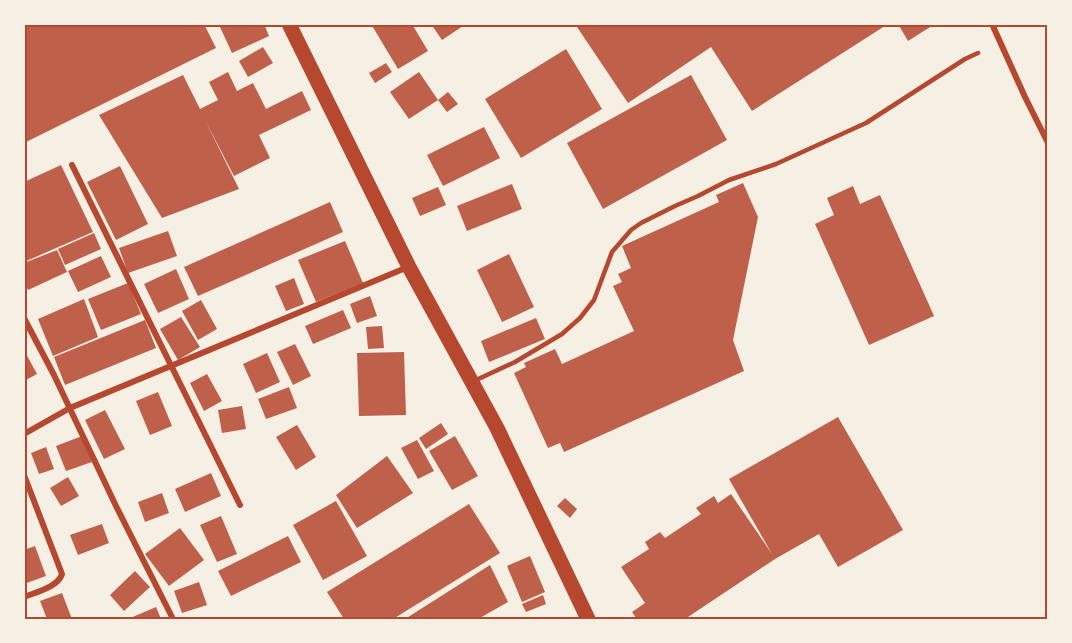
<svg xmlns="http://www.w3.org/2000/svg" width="1072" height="643" viewBox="0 0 1072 643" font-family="'PT Serif',serif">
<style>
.building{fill:#bf614a}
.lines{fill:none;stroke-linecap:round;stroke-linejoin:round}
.service{stroke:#b5482f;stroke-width:4.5}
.minor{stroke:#b5482f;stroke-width:6}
.primary{stroke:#b5482f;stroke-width:15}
.neatline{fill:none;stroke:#b5482f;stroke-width:2}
</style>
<rect width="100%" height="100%" fill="#f6efe4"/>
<g class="building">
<path d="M24,24H204L216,48L24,143Z"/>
<path d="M228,24H264L269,36L232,53L220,27Z"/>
<path d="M371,24H412L428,51L398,69Z"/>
<path d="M431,24H466L442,40Z"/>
<path d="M575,24H888L752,111L711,47L628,103Z"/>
<path d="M898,24H935L908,41Z"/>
<path d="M263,47L273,63L248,77L239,61Z"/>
<path d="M566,49L602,109L521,158L485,99Z"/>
<path d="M386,63L392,72L375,83L369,73Z"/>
<path d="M228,72L237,91L253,83L266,109L302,91L311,110L259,135L270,158L234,176L206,122L239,189L162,218L99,115L183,75L200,109L218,100L209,82Z"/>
<path d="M419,72L438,100L409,119L390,92Z"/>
<path d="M691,75L727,140L603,209L567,143Z"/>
<path d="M448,92L458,104L447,112L438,100Z"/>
<path d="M484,127L500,158L443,186L427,155Z"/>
<path d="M61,165L93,232L24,262V182Z"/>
<path d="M120,166L148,224L116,240L87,182Z"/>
<path d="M743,183L758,217L733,340L744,371L564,452L560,443L548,448L514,373L526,367L524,363L555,349L562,364L634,331L613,286L622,282L618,274L631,268L622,246L719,202L716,195Z"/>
<path d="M512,184L522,209L467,231L457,206Z"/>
<path d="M853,186L860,204L880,195L934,316L869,345L815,224L834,215L827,198Z"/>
<path d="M438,187L446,205L420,216L412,198Z"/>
<path d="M330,202L343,232L198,296L184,267Z"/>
<path d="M168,231L177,256L128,273L119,248Z"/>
<path d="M94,233L101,249L65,265L58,249Z"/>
<path d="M345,241L363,283L316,302L298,260Z"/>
<path d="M57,250L67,272L28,290L24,282V263Z"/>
<path d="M509,254L534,307L502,322L477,270Z"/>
<path d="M101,256L111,277L78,292L68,271Z"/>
<path d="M176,269L189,299L158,313L144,284Z"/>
<path d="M294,278L304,304L286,311L275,286Z"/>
<path d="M128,283L141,314L101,330L88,299Z"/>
<path d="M370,296L377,316L357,323L350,304Z"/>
<path d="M84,299L98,337L53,356L38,319Z"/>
<path d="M201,300L217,329L198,340L182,311Z"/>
<path d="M343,310L351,328L313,344L305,326Z"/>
<path d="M181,317L200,347L178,360L160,329Z"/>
<path d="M536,318L545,339L489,362L481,341Z"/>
<path d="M145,320L156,348L65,385L54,357Z"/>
<path d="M382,326L384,348L368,349L366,327Z"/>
<path d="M295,344L311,376L293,385L277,352Z"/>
<path d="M24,350L37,374L24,381Z"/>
<path d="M404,352L406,415L359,416L357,353Z"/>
<path d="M267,353L280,382L256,393L243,364Z"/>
<path d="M207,374L222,401L204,411L190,383Z"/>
<path d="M289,387L297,408L266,419L258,399Z"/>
<path d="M158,392L172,426L150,435L136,401Z"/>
<path d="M242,406L246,429L222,433L218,410Z"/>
<path d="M105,410L125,449L104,459L85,420Z"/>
<path d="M838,417L903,530L838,567L819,534L775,559L685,619H637L632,612L645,603L621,567L649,549L645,542L660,532L665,538L701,514L696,508L714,496L718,503L731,494L772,554L729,479Z"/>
<path d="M441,423L448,434L426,449L419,438Z"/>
<path d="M297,425L316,457L296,470L276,437Z"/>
<path d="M82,436L92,462L66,471L56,446Z"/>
<path d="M455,436L478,476L452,490L429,451Z"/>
<path d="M417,440L434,471L418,479L401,448Z"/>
<path d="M46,447L54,469L39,474L31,453Z"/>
<path d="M387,456L413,493L357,528L336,495Z"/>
<path d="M211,473L221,496L185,512L175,489Z"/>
<path d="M68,477L79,496L61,506L50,488Z"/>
<path d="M162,493L169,513L145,522L138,502Z"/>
<path d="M565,498L577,509L570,518L557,506Z"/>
<path d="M336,501L367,556L323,580L293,525Z"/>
<path d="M469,504L500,553L393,619H344L327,592Z"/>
<path d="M221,516L237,554L217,562L200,525Z"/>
<path d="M102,524L109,543L78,555L70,535Z"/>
<path d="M180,528L204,560L169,586L145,554Z"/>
<path d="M288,536L301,562L231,596L218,571Z"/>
<path d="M35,546L46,576L24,584V550Z"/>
<path d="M530,556L545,592L522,602L507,566Z"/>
<path d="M490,565L508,602L478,619H405Z"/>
<path d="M135,571L150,587L124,611L110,595Z"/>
<path d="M199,582L207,605L182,613L174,591Z"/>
<path d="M62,593L72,619H47L40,601Z"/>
<path d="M543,595L546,604L526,612L522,604Z"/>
<path d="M156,607L161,619H128Z"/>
</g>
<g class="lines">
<path class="service" d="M474,381L515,362L562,334L580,318L594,300L612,252L631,230L641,223L675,206L698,196L729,180L776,164L866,123L965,59L978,53"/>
<g class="minor">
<path d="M992,24L1025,97L1048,143"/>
<path d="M72,165L240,505"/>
<path d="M24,318L54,375L116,506L173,619"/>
<path d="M24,434L70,408L408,267"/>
<path d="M24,475L62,574C58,587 36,592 24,597"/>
</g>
<path class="primary" d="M289,24L409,267L497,428L588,619"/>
</g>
<rect width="1072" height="643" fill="none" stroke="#f6efe4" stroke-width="51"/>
<rect x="26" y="26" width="1020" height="592" class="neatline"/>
</svg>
